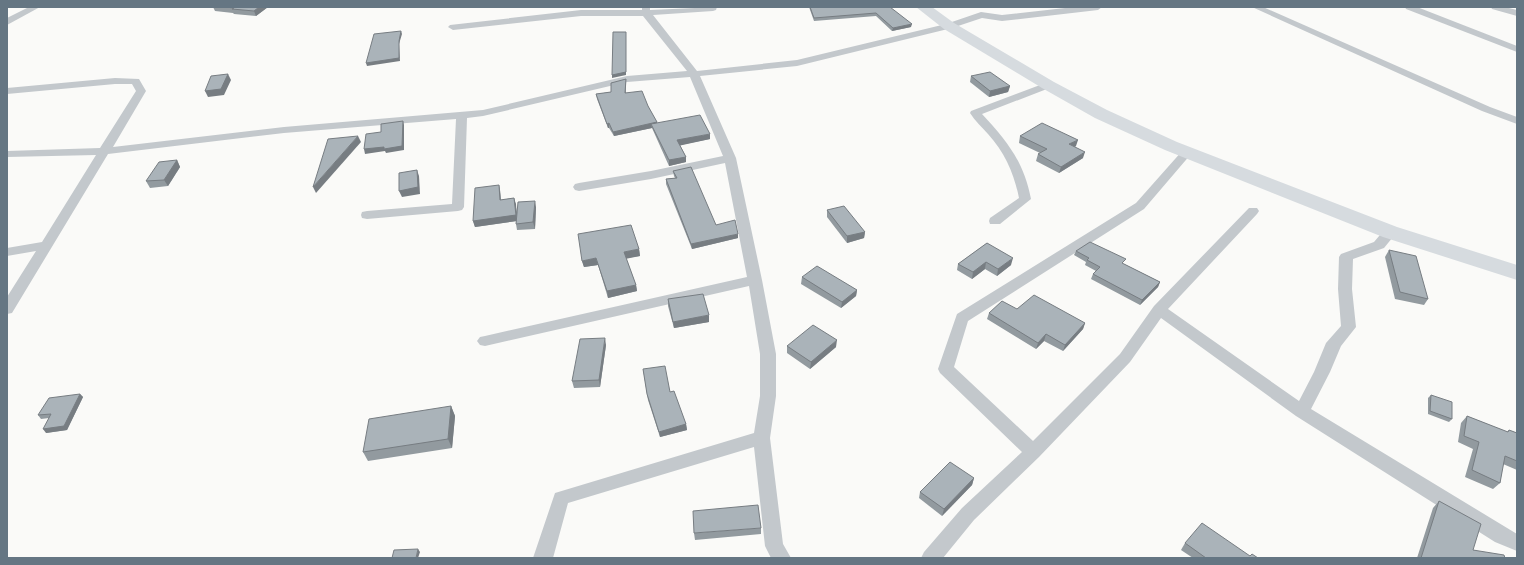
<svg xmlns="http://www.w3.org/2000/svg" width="1524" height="565" viewBox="0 0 1524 565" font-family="Karla,sans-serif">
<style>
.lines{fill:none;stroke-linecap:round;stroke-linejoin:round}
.street{fill:#c3c8cc;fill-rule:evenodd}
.primary{fill:#d6dbdf;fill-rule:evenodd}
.wall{fill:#929a9f}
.shaded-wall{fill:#777d82}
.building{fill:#aab3b9;stroke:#777d82}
</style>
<rect width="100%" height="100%" fill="#fafaf8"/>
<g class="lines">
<g class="street">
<path d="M29,7H40L7,25V18Z"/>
<path d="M642,7H650V10L717,7L716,10L713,11L653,15L697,71L797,60L946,24L981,12L1002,15L1074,7H1102L1098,10L1002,21L982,18L952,28L797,66L700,76L736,158L762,280L776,354V396L770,438L783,544L791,558H771L765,546L754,447L568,503L553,558H533L555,493L754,433L760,396V354L749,286L485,346L480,345L477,341L480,337L485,336L747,277L725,163L651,179L579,191L575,190L573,187L575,184L579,183L651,171L723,156L690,77L627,82L483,116L467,118L464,207L462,210L458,211L367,219L362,218L361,215L362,212L367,211L452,204L456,119L284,133L108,154L12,313L7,314V297L36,251L7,256V248L42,242L96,155L7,157V151L100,148L136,91L132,84H115L7,94V88L115,78L139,79L146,91L113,147L284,127L483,110L627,76L687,71L643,16H581L453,30L448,27L450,25L581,10H642Z"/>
<path d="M1252,7H1263L1490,107L1517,117V124L1482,111Z"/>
<path d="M1405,7H1417L1517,46V52L1406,9Z"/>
<path d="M1491,7H1505L1517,10V16L1492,9Z"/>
<path d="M1048,82L1053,85L1052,87L982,114C1007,141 1024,162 1031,199L1000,224H990L989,221L990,218L1019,198C1014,173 1005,153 988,134C982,127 975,121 970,113L971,111Z"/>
<path d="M1187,149L1191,150L1193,152L1191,154L1144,209L968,321L954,367L1033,441L1120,354L1154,306L1249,208H1257L1259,211L1257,214L1168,309L1299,401L1314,372L1326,343L1341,326L1338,289L1339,257L1341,254L1374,242L1385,229H1395L1397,232L1384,248L1353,259L1352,289L1356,327L1341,346L1330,372L1311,409L1517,534V551L1495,542L1296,416L1161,318L1130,362L1039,457L974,520L943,558H921L924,552L962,508L1022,452L940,373L938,369L957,314L1136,203L1183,150Z"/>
</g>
<path class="primary" d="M916,7H932L954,23L1054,82L1107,110L1177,142L1397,227L1517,265V280L1383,237L1165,150L1095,118L1042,88L944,29Z"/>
</g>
<g class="wall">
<path d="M213,7H268L256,16L234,14L233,13L215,11Z"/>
<path d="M809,7H890L911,27L892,31L876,16L814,21Z"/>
<path d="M971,76L1010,86L1008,92L989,97L970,82Z"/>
<path d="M626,79V93L648,106L657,123L710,139L680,145L686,157V162L669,166L652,128L614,136L609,128H608L597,99L596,94L611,92Z"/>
<path d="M1020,136L1076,146H1075L1083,158L1059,173L1036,161L1038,154L1040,153L1019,143Z"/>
<path d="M177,160L180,167L168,186L150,188L146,181Z"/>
<path d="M673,171L716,225L738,238L692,249L666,184V179L675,178L674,176Z"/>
<path d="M499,185L500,190L501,200L514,198L517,212L536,207L535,229L517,230L516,224V221L475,227L473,221Z"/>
<path d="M827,210L865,232L864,238L847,243L827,217Z"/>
<path d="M987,243L1011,265L997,276L985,269L972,279L957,270L958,264Z"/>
<path d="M639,249L640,256L626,258L636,285L637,291L608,298L598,265L584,267L582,261Z"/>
<path d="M1389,250L1428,299L1424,305L1395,299L1385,257Z"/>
<path d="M1076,251L1124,264L1160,282L1158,287L1140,305L1091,279L1093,274L1096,271L1085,265L1086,262L1074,255Z"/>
<path d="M802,277L857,290L856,296L841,308L801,284Z"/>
<path d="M668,299L709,322L674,328L668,306Z"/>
<path d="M1017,309L1085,323L1083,329L1063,351L1044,341L1036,349L987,319L989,313Z"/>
<path d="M606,345L600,387L574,388L572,381Z"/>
<path d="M787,346L836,347L810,369L787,353Z"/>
<path d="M643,369L670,392L686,424L687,430L660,437L648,400Z"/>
<path d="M80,394L83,397L67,430L46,433L49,418L41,419L38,415Z"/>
<path d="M1431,395L1452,419L1449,422L1428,414V398Z"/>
<path d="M451,406L455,416L452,448L368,461L363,452Z"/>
<path d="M1467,416L1507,432L1509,430L1517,433V470L1503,464L1500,483L1493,489L1465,477L1473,449L1458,442L1461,423Z"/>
<path d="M974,478L972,485L942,516L919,498L920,492Z"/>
<path d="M1439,501L1473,550L1505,558H1417L1433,508Z"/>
<path d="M761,528V534L695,540L694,533Z"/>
<path d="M1185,543L1250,556L1258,558H1193L1181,550Z"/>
</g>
<g class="shaded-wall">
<path d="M259,7H268L256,16L254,11Z"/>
<path d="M912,24L911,27L892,31L893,28Z"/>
<path d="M401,31L402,34L399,44L400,61L367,66L366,63Z"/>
<path d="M626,32V75L612,78V75Z"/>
<path d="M228,74L231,80L224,95L208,97L205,91Z"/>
<path d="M1010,86L1008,92L989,97L990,91Z"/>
<path d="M403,121L404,125V150L386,153L385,151L365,154L364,149Z"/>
<path d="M657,122L658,127L651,124L652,128L614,136L613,132Z"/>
<path d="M609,123V128H608L607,124Z"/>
<path d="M710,134V139L678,146L677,140Z"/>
<path d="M358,136L361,142L316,193L313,187Z"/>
<path d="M1078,140L1076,146L1068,150L1069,144Z"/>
<path d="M1085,152L1083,158L1059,173L1061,167Z"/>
<path d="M686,157V162L669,166V160Z"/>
<path d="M177,160L180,167L168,186L164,180Z"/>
<path d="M417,170L419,176L420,194L402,197L399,191Z"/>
<path d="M499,185L500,190L501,206L500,200Z"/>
<path d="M514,198L516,204L517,221L475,227L473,221Z"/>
<path d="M535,201L536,207L535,229L533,222Z"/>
<path d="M865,232L864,238L847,243V236Z"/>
<path d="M738,234V238L692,249L691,244Z"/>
<path d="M639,249L640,256L625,259L624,252Z"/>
<path d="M596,258L598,265L584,267L582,261Z"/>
<path d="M1013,258L1011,265L997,276L998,269Z"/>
<path d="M986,262L985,269L972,279L973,272Z"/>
<path d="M1160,282L1158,287L1140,305L1142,300Z"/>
<path d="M636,285L637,291L608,298L607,291Z"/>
<path d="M857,290L856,296L841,308L842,302Z"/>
<path d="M709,315V322L674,328L673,322Z"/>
<path d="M1085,323L1083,329L1063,351L1065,345Z"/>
<path d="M1046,334L1044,341L1036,349L1038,343Z"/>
<path d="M605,338L606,345L600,387L599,380Z"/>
<path d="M837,340L836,347L810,369L811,362Z"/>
<path d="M80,394L83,397L67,430L46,433L43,429Z"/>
<path d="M451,406L455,416L452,448L448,439Z"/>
<path d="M686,424L687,430L660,437L659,432Z"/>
<path d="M974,478L972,485L942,516L944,509Z"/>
<path d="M418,549L420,552L418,558H416Z"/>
</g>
<g class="building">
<path d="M225,7H259L254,11L232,9L234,8Z"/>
<path d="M810,7H890L912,24L893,28L876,13L814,18Z"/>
<path d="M401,31L399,41V58L366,63L374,34Z"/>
<path d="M613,32H626V72L612,75Z"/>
<path d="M990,72L1010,86L990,91L971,76Z"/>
<path d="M228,74L221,89L205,91L211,76Z"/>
<path d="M626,79L625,93L642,91L648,106L657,122L613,132L609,123L607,124L596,94L611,92V83Z"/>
<path d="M700,115L710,134L677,140L686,157L669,160L651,124Z"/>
<path d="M403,121L402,146L384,149V147L364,149L366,134L381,132V124Z"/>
<path d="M1042,123L1078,140L1069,144L1085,152L1061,167L1038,154L1047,149L1020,136Z"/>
<path d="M358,136L313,187L328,139Z"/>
<path d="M177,160L164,180L146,181L159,162Z"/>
<path d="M691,167L716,225L735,220L738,234L691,244L666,179L677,178L673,171Z"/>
<path d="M417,170L418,187L399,191V173Z"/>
<path d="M499,185L500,200L514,198L516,215L473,221L475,188Z"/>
<path d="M535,201L533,222L516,224L518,202Z"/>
<path d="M844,206L865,232L847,236L827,210Z"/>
<path d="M631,225L639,249L624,252L636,285L607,291L596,258L582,261L578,234Z"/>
<path d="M1090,242L1126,259L1122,263L1160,282L1142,300L1093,274L1100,267L1087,260L1089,258L1076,251Z"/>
<path d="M987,243L1013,258L998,269L986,262L973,272L958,264Z"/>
<path d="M1389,250L1416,256L1428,299L1400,292Z"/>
<path d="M817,266L857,290L842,302L802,277Z"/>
<path d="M703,294L709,315L673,322L668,299Z"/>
<path d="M1034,295L1085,323L1065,345L1046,334L1038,343L989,313L1002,301L1017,309Z"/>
<path d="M813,325L837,340L811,362L787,346Z"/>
<path d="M605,338L599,380L572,381L580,339Z"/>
<path d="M665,366L670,392L674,391L686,424L659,432L647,394L643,369Z"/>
<path d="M80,394L64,426L43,429L51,414L38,415L49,398Z"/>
<path d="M1431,395L1452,402V419L1430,411Z"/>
<path d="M451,406L448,439L363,452L369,419Z"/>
<path d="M1467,416L1508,432L1509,430L1517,433V461L1505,456L1500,483L1472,470L1479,442L1464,436Z"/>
<path d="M950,462L974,478L944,509L920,492Z"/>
<path d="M1439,501L1481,524L1473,550L1504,555L1505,558H1421Z"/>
<path d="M758,505L761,528L694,533L693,511Z"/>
<path d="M1202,523L1250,556L1252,554L1258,558H1206L1185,543Z"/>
<path d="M418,549L416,558H392L394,550Z"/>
</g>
<rect width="1524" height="565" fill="none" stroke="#657683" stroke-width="16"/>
</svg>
